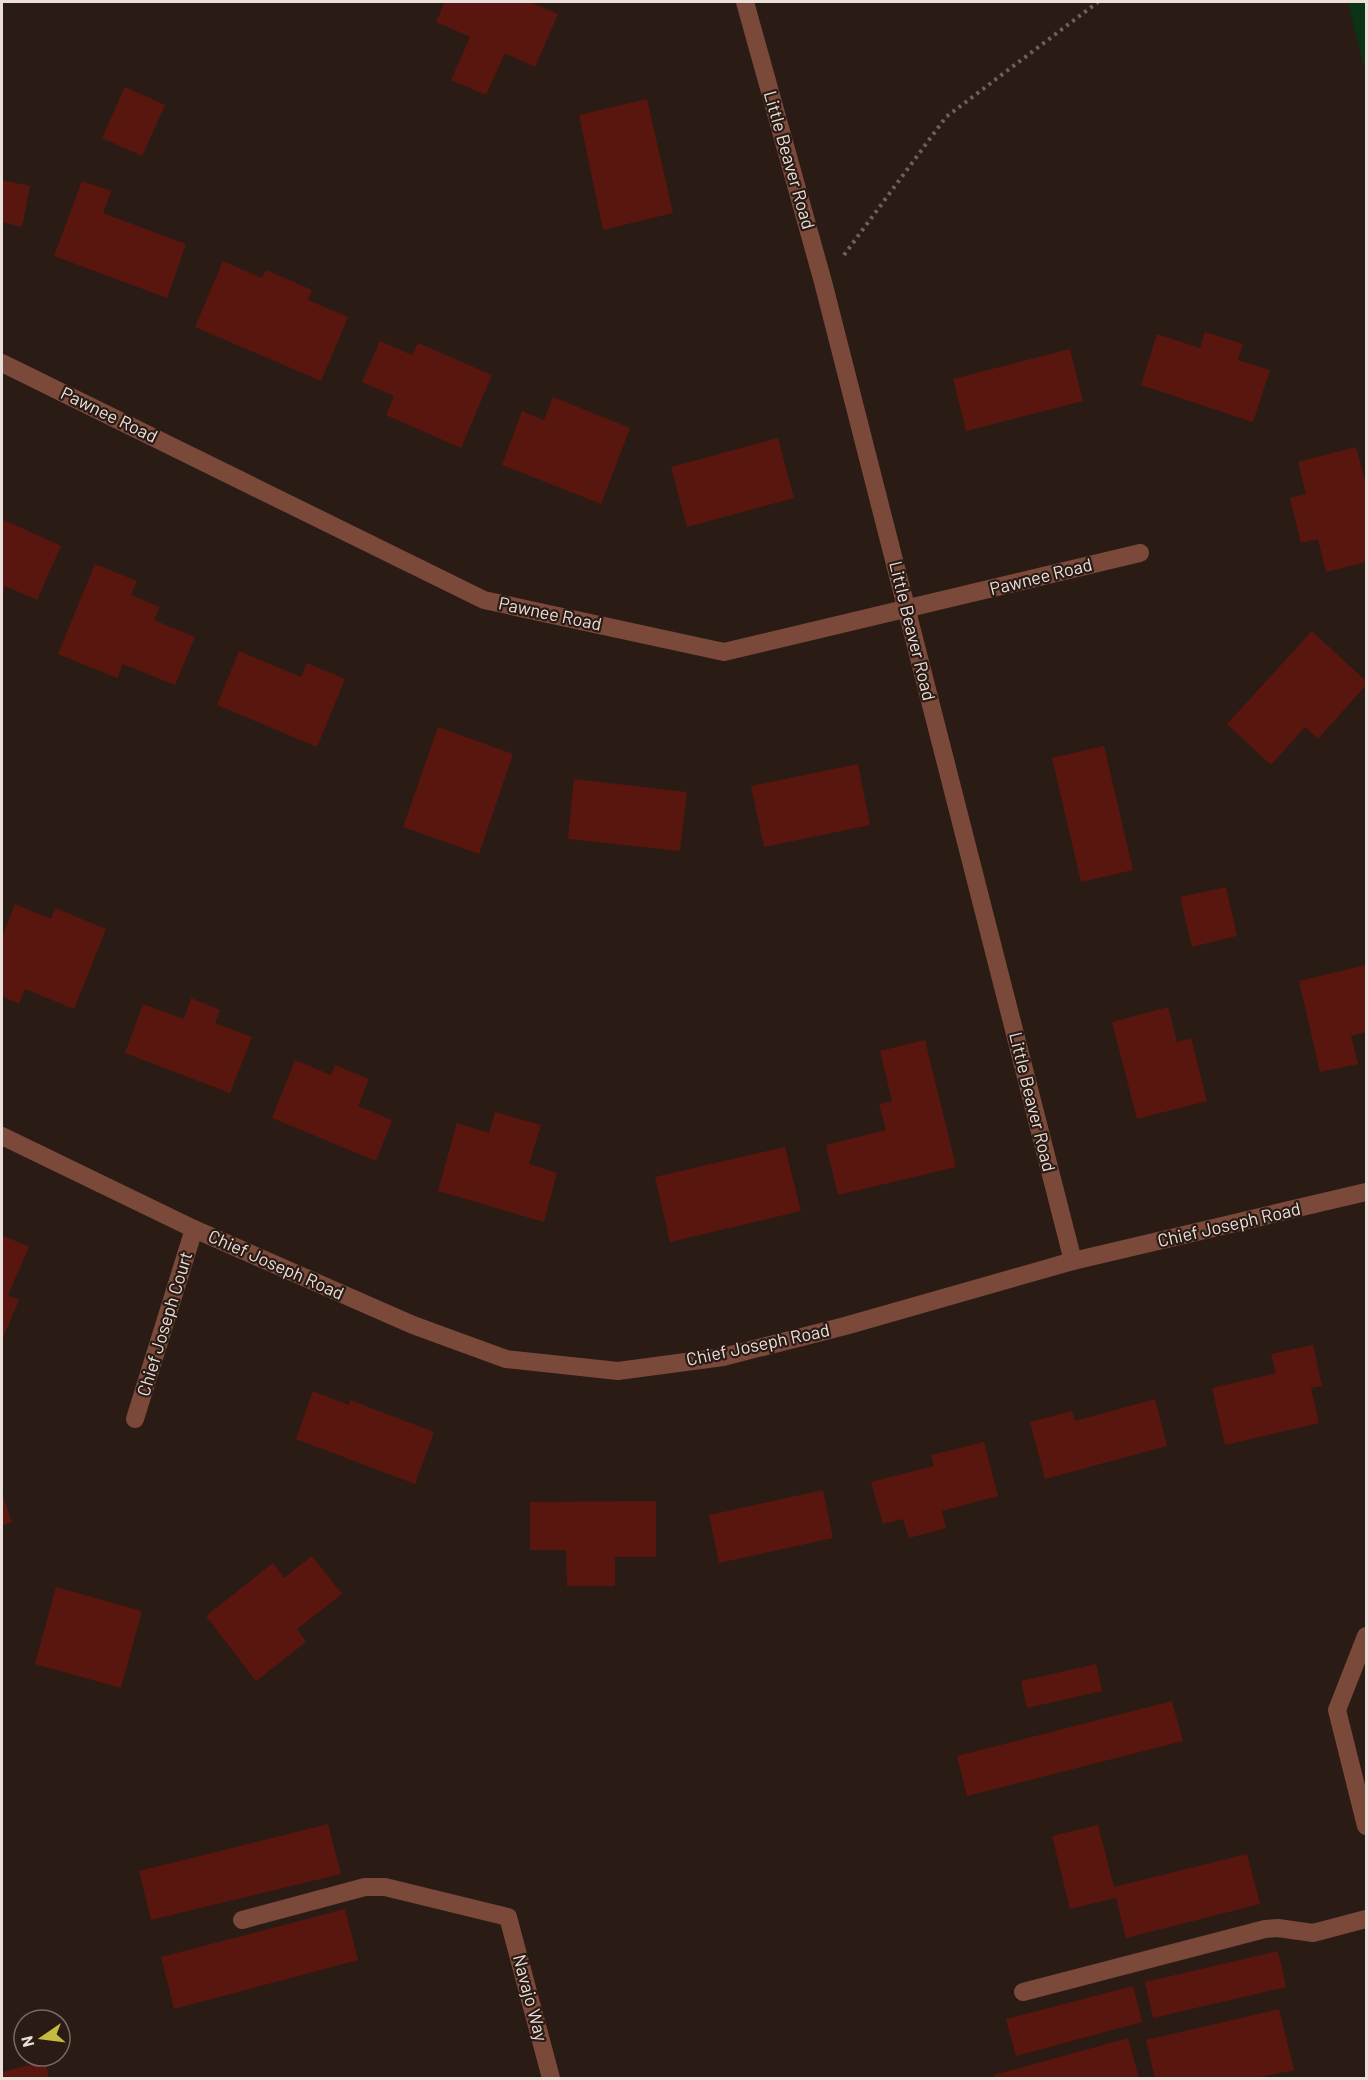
<svg xmlns="http://www.w3.org/2000/svg" width="1368" height="2080" viewBox="0 0 1368 2080" font-family="Barlow,sans-serif">
<style>
.green{fill:#0b3416}
.building{fill:#59160e}
.lines{fill:none;stroke-linecap:round;stroke-linejoin:round}
.path{stroke:#6e605a;stroke-width:4;stroke-dasharray:3 4.5;stroke-linecap:butt}
.minor{stroke:#7a493a;stroke-width:18}
.labels{text-anchor:middle;stroke-width:4.5;stroke-linejoin:round;paint-order:stroke}
.street-label{font-size:18px;fill:#eadfda;stroke:#2b1b15}
</style>
<rect width="100%" height="100%" fill="#2b1b15"/>
<path class="green" d="M1348,2H1366V75Z"/>
<g class="building">
<path d="M445,2H530L558,14L535,67L505,53L486,95L451,80L470,37L436,22Z"/>
<path d="M125,87L165,105L142,156L102,138Z"/>
<path d="M647,99L673,213L603,230L579,115Z"/>
<path d="M2,180L30,186L22,227L2,222Z"/>
<path d="M82,181L111,191L103,213L186,244L167,298L54,256Z"/>
<path d="M223,261L262,278L266,270L312,290L308,300L348,317L321,381L195,327Z"/>
<path d="M1205,332L1243,344L1238,360L1270,370L1253,422L1141,385L1157,334L1200,348Z"/>
<path d="M380,341L412,355L418,343L492,375L461,448L386,415L394,396L362,382Z"/>
<path d="M1070,349L1083,401L966,431L953,379Z"/>
<path d="M553,397L630,428L601,504L502,465L522,411L544,420Z"/>
<path d="M778,438L794,498L687,527L671,467Z"/>
<path d="M1356,447L1365,481H1366V562L1326,572L1318,539L1301,543L1290,498L1306,494L1298,462Z"/>
<path d="M2,519L61,546L37,600L5,586L2,594Z"/>
<path d="M95,564L137,581L131,595L160,607L154,620L195,637L175,685L123,664L117,678L58,654Z"/>
<path d="M1312,631L1366,681V685L1318,739L1305,727L1271,765L1227,724Z"/>
<path d="M239,651L301,677L307,663L345,679L317,747L217,705Z"/>
<path d="M438,727L513,754L479,854L403,827Z"/>
<path d="M1104,746L1133,870L1081,882L1052,758Z"/>
<path d="M858,764L870,825L764,847L751,786Z"/>
<path d="M574,779L687,792L680,851L568,839Z"/>
<path d="M1226,887L1237,936L1192,947L1180,897Z"/>
<path d="M15,904L51,919L55,908L106,929L74,1009L25,989L19,1004L2,996V937Z"/>
<path d="M1366,965V1032L1351,1036L1358,1064L1320,1072L1299,981Z"/>
<path d="M191,998L220,1010L215,1023L252,1037L230,1093L125,1053L143,1004L184,1019Z"/>
<path d="M1168,1007L1177,1042L1191,1038L1207,1101L1137,1119L1112,1022Z"/>
<path d="M925,1040L956,1167L838,1195L826,1145L886,1130L879,1104L892,1101L880,1051Z"/>
<path d="M295,1060L331,1075L335,1065L369,1079L358,1106L392,1120L376,1161L272,1118Z"/>
<path d="M495,1112L541,1125L529,1164L557,1173L544,1222L438,1191L457,1123L489,1133Z"/>
<path d="M785,1147L801,1211L670,1242L655,1177Z"/>
<path d="M2,1235L29,1247L8,1295L19,1300L2,1340Z"/>
<path d="M1313,1345L1322,1386L1311,1388L1319,1423L1225,1445L1212,1388L1276,1373L1271,1354Z"/>
<path d="M313,1391L349,1405L350,1400L434,1432L415,1484L296,1439Z"/>
<path d="M1155,1399L1167,1446L1045,1479L1030,1422L1072,1411L1075,1421Z"/>
<path d="M984,1442L998,1496L942,1511L946,1528L909,1538L903,1519L883,1524L871,1482L934,1466L931,1455Z"/>
<path d="M823,1490L833,1538L719,1563L709,1515Z"/>
<path d="M2,1493L12,1522L2,1526Z"/>
<path d="M656,1501V1557H615V1586H567L566,1550H530V1502Z"/>
<path d="M312,1556L342,1594L297,1629L306,1642L256,1681L206,1616L273,1563L284,1578Z"/>
<path d="M56,1587L142,1611L121,1688L35,1664Z"/>
<path d="M1096,1664L1102,1691L1027,1708L1021,1681Z"/>
<path d="M1172,1701L1183,1741L967,1796L957,1756Z"/>
<path d="M328,1824L341,1874L151,1920L139,1871Z"/>
<path d="M1098,1825L1114,1887L1247,1854L1260,1904L1126,1938L1116,1898L1070,1909L1052,1836Z"/>
<path d="M345,1909L358,1960L174,2009L161,1957Z"/>
<path d="M1278,1951L1286,1987L1153,2018L1145,1982Z"/>
<path d="M1133,1986L1142,2022L1016,2056L1006,2019Z"/>
<path d="M1279,2009L1294,2070L1255,2078H1155L1146,2040Z"/>
<path d="M1128,2038L1139,2078H996L994,2075Z"/>
<path d="M45,2061L49,2078H2V2072Z"/>
</g>
<g class="lines">
<path class="path" d="M844,255L946,117L1098,2"/>
<g class="minor">
<path d="M745,2L823,282L1073,1261"/>
<path d="M2,363L484,600L724,652L1140,553"/>
<path d="M2,1136L194,1229L413,1325L506,1359L618,1371L723,1357L845,1326L1073,1261L1366,1192"/>
<path d="M135,1419L194,1229"/>
<path d="M1366,1636L1337,1710L1366,1826"/>
<path d="M242,1920L365,1887H385L508,1917L551,2078"/>
<path d="M1023,1992L1265,1929L1278,1928L1313,1933L1366,1919"/>
</g>
</g>
<g class="labels">
<g class="street-label">
<text transform="translate(789 160) rotate(74)" y="6">Little Beaver Road</text>
<text transform="translate(109 415) rotate(26)" y="6">Pawnee Road</text>
<text transform="translate(1041 577) rotate(-14)" y="6">Pawnee Road</text>
<text transform="translate(550 614) rotate(12)" y="6">Pawnee Road</text>
<text transform="translate(912 631) rotate(76)" y="6">Little Beaver Road</text>
<text transform="translate(1032 1102) rotate(76)" y="6">Little Beaver Road</text>
<text transform="translate(1229 1225) rotate(-13)" y="6">Chief Joseph Road</text>
<text transform="translate(276 1265) rotate(24)" y="6">Chief Joseph Road</text>
<text transform="translate(165 1324) rotate(-73)" y="6">Chief Joseph Court</text>
<text transform="translate(758 1345) rotate(-12)" y="6">Chief Joseph Road</text>
<text transform="translate(530 1998) rotate(75)" y="6">Navajo Way</text>
</g>
</g>
<rect width="1368" height="2080" fill="none" stroke="#eadfda" stroke-width="6"/>
<g transform="translate(42 2038) rotate(256)"><circle r="28" fill="#2b1b15" stroke="#776964" stroke-width="1.5"/>
<path d="M0-4.5L10 22L0 15L-10 22Z" fill="#c4bc3e"/>
<text y="-9" font-size="16" font-weight="bold" text-anchor="middle" fill="#eadfda">N</text>
</g>
</svg>
